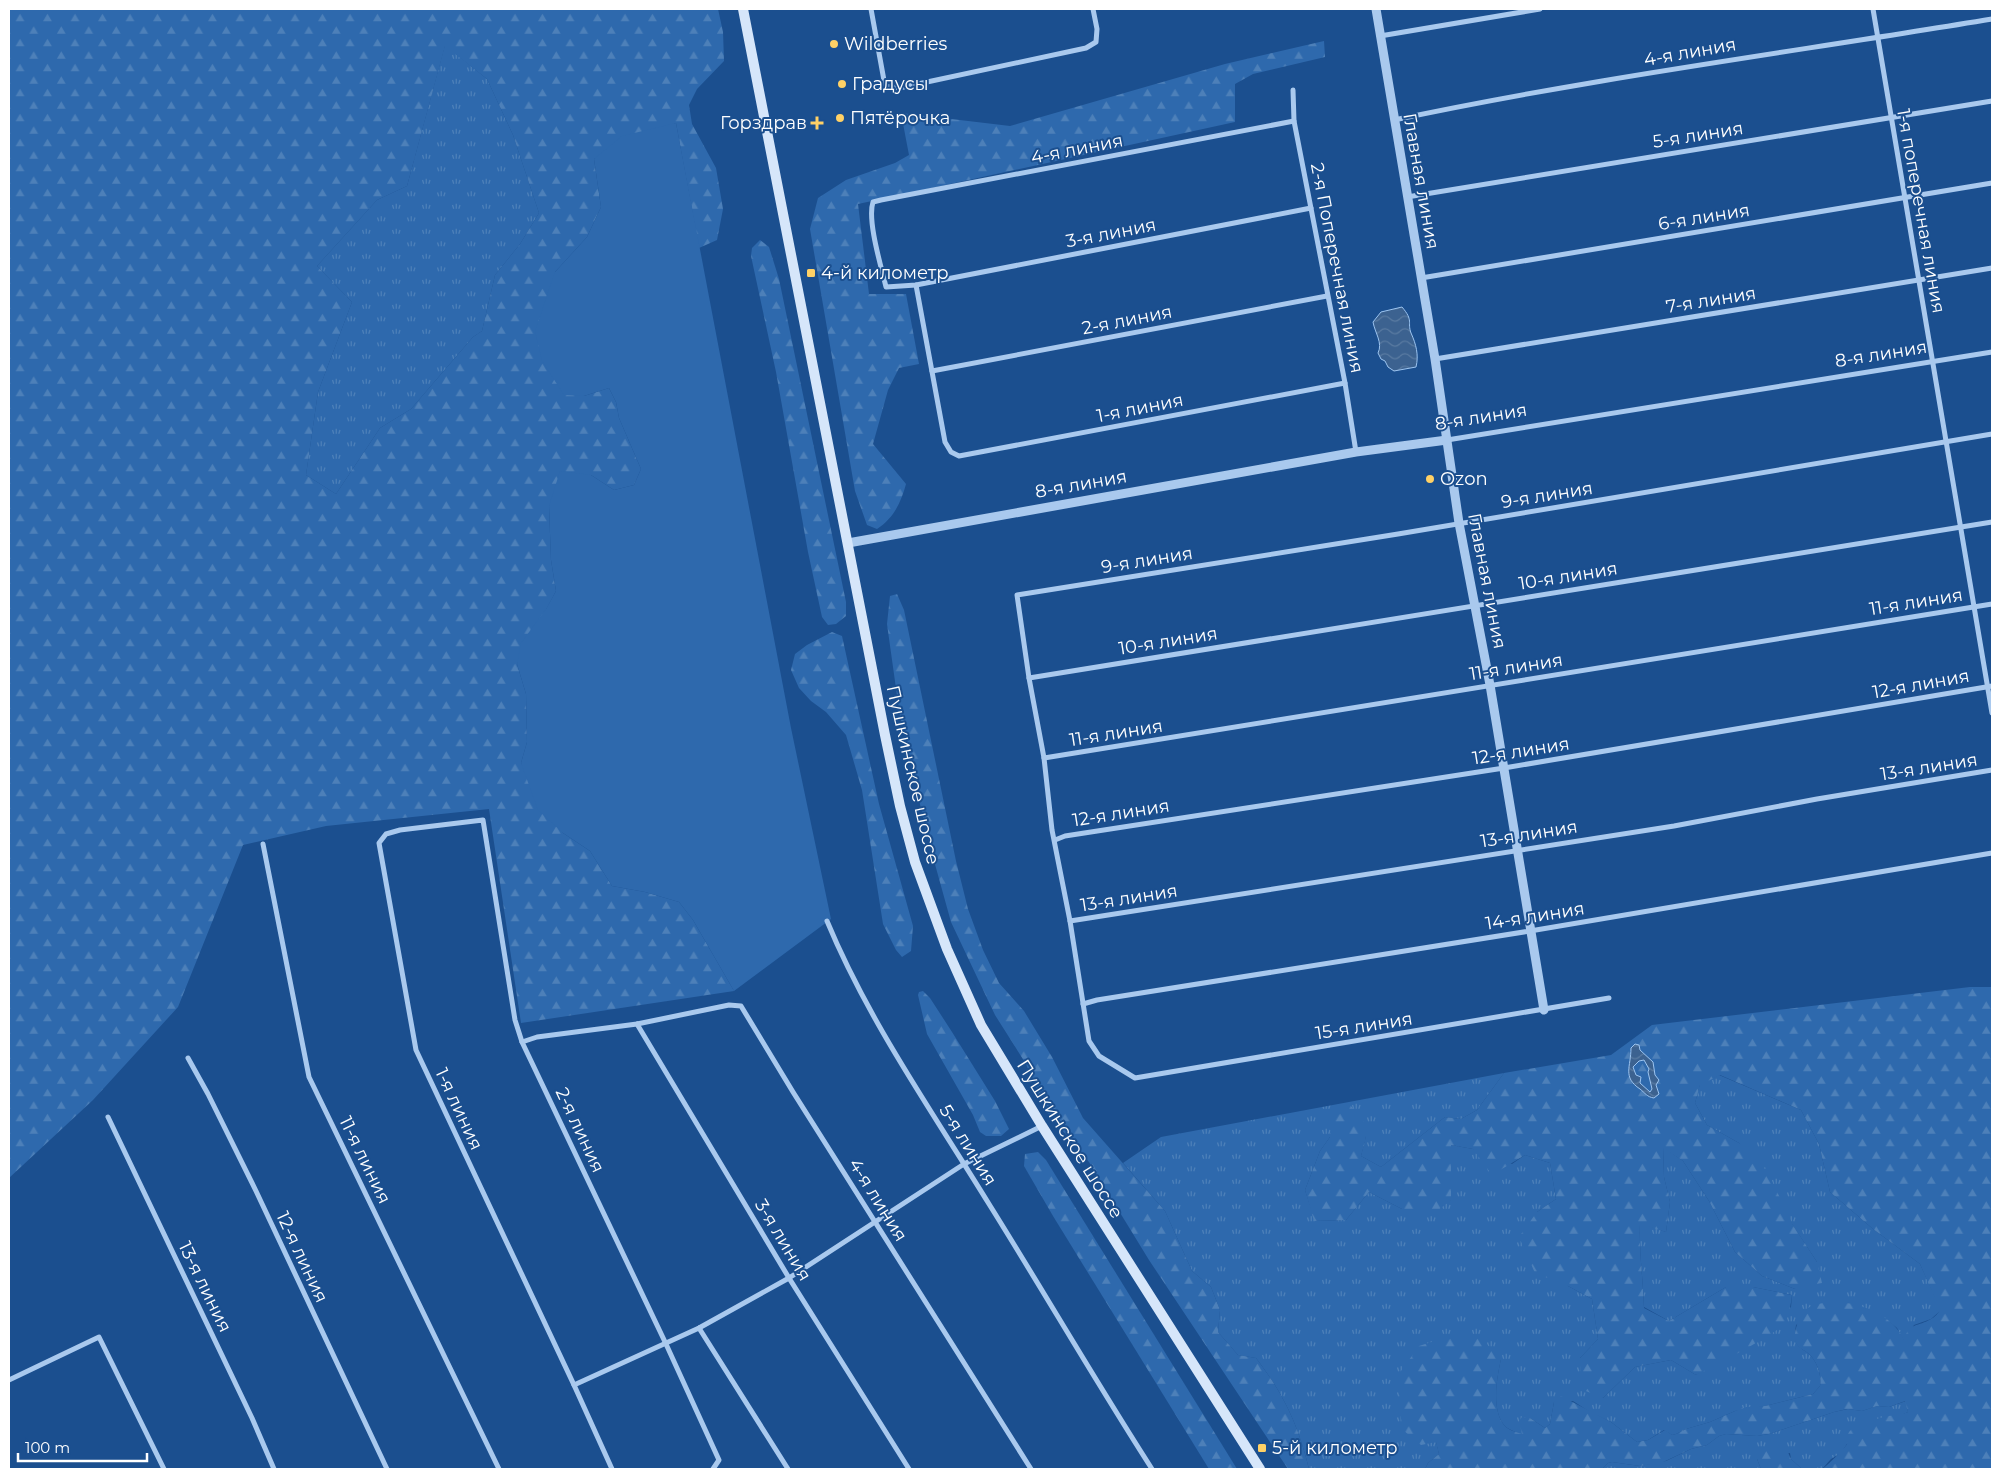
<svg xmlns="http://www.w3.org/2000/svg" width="2001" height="1478" viewBox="0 0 2001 1478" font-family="Montserrat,sans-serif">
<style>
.grass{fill:url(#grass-tufts)}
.forest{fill:url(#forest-firs);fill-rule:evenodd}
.garden{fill:#2e69ad}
.water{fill:url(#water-waves);stroke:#9cc4f0;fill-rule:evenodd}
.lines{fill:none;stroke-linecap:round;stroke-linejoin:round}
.minor{stroke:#a9c9ee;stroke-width:5}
.tertiary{stroke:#a9c9ee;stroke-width:9}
.secondary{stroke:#d6e6fa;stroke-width:10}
.poi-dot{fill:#ffd166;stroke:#1b4f8f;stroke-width:2}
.labels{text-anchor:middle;stroke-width:4;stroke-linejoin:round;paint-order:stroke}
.poi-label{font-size:18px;fill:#fff;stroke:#1b4f8f;text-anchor:start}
.street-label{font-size:18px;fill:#fff;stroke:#1b4f8f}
</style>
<defs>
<pattern id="grass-tufts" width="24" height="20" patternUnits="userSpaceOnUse" patternTransform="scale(1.25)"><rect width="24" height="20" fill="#2e69ad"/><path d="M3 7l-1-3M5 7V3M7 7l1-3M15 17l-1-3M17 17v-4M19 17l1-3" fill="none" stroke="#4d80b9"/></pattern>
<pattern id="forest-firs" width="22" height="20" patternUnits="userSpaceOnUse" patternTransform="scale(1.25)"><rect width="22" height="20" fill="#2e69ad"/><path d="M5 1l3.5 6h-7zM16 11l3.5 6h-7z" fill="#4d80b9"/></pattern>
<pattern id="water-waves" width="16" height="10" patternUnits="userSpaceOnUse" patternTransform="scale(1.25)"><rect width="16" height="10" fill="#3c6290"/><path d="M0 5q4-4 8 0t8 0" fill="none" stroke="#597aa1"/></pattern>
</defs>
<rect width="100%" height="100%" fill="#1b4f8f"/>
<g class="grass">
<path d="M445,45L487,79L513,135L539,213L520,244L495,275L482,331L473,337L411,409L380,428L336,494L306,475L318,392L352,302L317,266L377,200L407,186Z"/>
<path d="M1504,1073L1477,1110L1461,1119L1445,1117L1381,1167L1361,1156L1366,1136L1330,1137L1320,1151L1305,1190L1315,1221L1346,1220L1369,1192L1402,1209L1451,1200V1145L1473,1149L1512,1164L1525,1155L1550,1163L1556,1199L1537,1212L1568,1286L1592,1299L1598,1339L1580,1358L1603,1398L1635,1367L1671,1360L1696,1375L1791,1307L1792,1295L1753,1287H1726L1669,1321L1644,1307C1643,1279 1639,1252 1640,1223L1666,1232L1670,1202L1664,1177L1663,1147L1683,1161L1709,1201L1735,1252L1762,1276L1795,1289L1817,1262L1739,1143L1707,1125L1695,1103L1700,1084L1719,1075L1801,1110L1819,1144L1830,1192L1873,1229L1920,1264L1941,1310L1931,1319L1914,1325L1904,1341L1897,1328L1887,1320L1847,1303H1827L1796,1325C1795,1331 1794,1338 1797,1344C1800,1349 1805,1350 1809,1354C1817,1361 1822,1376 1820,1386L1813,1394L1765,1406L1735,1411L1710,1422L1686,1429L1676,1434L1672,1435L1664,1430L1648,1440L1637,1442L1611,1422L1590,1412L1573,1401L1554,1402L1550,1424L1545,1428L1530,1418L1522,1435C1517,1432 1508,1430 1504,1425C1491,1409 1497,1377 1501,1359L1436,1441L1439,1454L1428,1463L1425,1469H1309C1298,1424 1284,1395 1256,1358L1238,1355L1218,1332L1220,1310L1211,1287L1192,1271L1165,1211L1123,1163L1161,1137Z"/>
<path d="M1906,1401L1908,1412L1899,1416H1890L1858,1427L1841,1453L1831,1459L1822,1469H1802L1791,1459L1790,1453L1757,1459L1761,1469H1602L1608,1463L1612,1462L1640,1466L1666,1461L1691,1449L1707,1445L1719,1436L1726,1434L1757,1436L1769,1434L1834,1412L1848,1409L1862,1411L1877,1406L1889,1407Z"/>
</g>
<g class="forest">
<path d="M9,9H718L723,32L724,61L697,89L689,105L692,124L716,168L723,209L717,240L699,248L676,123L594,159L601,207L587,237L555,272L584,396L609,388L616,402L619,418L641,469L634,485L614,490L591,475L549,506L551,560L556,591L517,664L526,694L527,742L521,763L563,833L590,851L612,886L645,892L679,902L693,920L734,991L521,1023L489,809L326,826L243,845L178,1007L93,1100L9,1178ZM445,46L487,79L513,135L539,213L520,244L495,275L482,331L473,337L411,409L380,428L336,494L306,475L318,392L352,302L317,266L377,200L407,186Z"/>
<path d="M1324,41L1325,57L1253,74L1235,84V122L858,204L869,294H906L919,364L899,368L888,390L873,444L906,484C901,502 894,518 877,529L867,525L855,491L810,229L818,198L846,180L895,163L909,155L901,113L1010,126L1225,64Z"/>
<path d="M760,240L769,247L779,279L846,602V616L836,624L828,625L822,617L808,552L776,372L751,256L752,248Z"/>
<path d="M897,594L904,610L956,861L968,909L983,950L999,983L1024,1011L1052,1057L1083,1118L1165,1211L1192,1271L1211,1287L1220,1310L1218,1332L1238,1355L1256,1358C1284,1395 1298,1424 1309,1469H1288L1149,1260L1089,1162L1045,1110L1026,1064L995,1015L951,922L928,839L900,717L887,624L890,596Z"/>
<path d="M832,632L842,636L879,804L913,926L911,951L902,957L896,950L883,924L862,790L846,735L826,712L811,701L799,688L791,670L795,654L807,645Z"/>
<path d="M1970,987H1992V1469H1822C1826,1467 1846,1447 1847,1444C1848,1439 1846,1434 1851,1430C1861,1424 1877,1418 1888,1416C1896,1415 1901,1415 1908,1412L1905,1401L1889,1407L1877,1406L1862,1411L1847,1409L1834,1412L1769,1434L1757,1436L1726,1434L1719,1436L1707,1445L1691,1449L1661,1463L1640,1466L1612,1462L1608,1463L1602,1469H1425L1428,1463L1439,1454L1436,1442L1421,1445L1403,1430L1398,1401L1401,1371L1419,1346L1447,1337L1478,1335L1501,1359C1497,1378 1491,1408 1504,1425C1508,1430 1516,1432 1522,1434L1519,1421L1522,1417L1530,1418L1545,1428L1550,1424L1554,1402L1561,1396L1611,1422L1637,1442L1648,1440L1665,1430L1672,1435L1676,1434L1686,1429L1710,1422L1735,1411L1746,1407L1765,1406L1813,1394L1820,1386C1822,1376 1817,1361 1809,1354C1803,1349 1797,1348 1795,1340C1794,1331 1798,1322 1801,1313C1805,1310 1810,1306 1815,1305C1844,1295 1892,1311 1904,1340C1909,1322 1918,1327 1931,1319C1935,1317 1938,1313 1940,1310L1920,1264L1873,1229L1830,1192L1819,1144L1801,1110L1720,1075L1700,1085L1695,1103L1707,1125L1739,1143L1767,1171L1793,1225L1817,1262L1822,1283L1795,1289L1762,1276L1735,1252L1709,1201L1683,1161L1663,1148L1664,1177L1670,1202L1666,1232L1640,1224C1639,1252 1643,1279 1644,1308L1669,1321L1726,1287H1753L1792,1295C1791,1304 1789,1316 1784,1324C1779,1332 1709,1369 1696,1375L1671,1360L1635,1367L1603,1398L1581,1389L1580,1358L1598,1339L1592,1299L1568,1286L1535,1273L1519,1237L1537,1212L1556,1199L1550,1163L1525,1155L1492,1175L1473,1149L1451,1145V1200L1432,1215L1402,1209L1369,1192L1346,1220L1314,1221L1305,1190L1320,1151L1330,1137L1332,1108L1349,1104C1370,1126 1369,1128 1361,1156L1381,1167L1445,1117L1461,1119L1477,1110L1504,1073L1611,1055L1652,1025Z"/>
<path d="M923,991L930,998L952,1032L995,1101L1009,1129L1001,1136H986L980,1132L973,1115L927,1034L918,995L919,992Z"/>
<path d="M1038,1152L1046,1160L1237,1469H1209L1053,1216L1024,1166L1025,1154Z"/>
<path d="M1770,1445L1779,1451L1786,1448L1791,1459L1802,1469H1761L1757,1459V1450Z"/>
</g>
<path class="garden" d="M676,123L791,728L831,919L734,991L693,920L679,902L645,892L612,886L590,851L563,833L538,810L521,763L527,742L526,694L517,664L521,643L546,609L556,591L551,560L549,506L560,471L591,475L614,490L634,485L641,469L619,418L616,402L609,388L584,396L564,395L542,361L535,331L555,272L587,237L601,207L594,159L622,136Z"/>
<g class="water">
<path d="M1402,307C1414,321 1407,322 1411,333C1416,344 1419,355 1416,367L1394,371L1388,367L1385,361L1381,359L1378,353C1383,343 1375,333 1373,322L1381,312Z"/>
<path d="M1635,1044L1639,1045L1640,1050L1653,1062L1655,1075L1659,1080L1656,1085L1659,1094L1654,1098C1647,1097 1645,1093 1640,1089C1622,1077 1631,1067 1631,1048ZM1644,1060L1649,1069L1648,1072L1652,1089L1650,1092L1640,1083L1641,1077L1636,1075L1633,1067L1639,1061Z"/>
</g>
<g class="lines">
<g class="minor">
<path d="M871,9L885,86L899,88L1086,48L1096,42L1097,29L1093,9"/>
<path d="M1873,9L1992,713"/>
<path d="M1380,36L1540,9"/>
<path d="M1293,90L1294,121L1345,383L1356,452"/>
<path d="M1394,120C1592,78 1793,52 1992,19"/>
<path d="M1294,121L881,200L873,202C867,220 881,266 886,287L916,285L1311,208"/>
<path d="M1407,197L1992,101"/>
<path d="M1421,278L1992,183"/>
<path d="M916,285L945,442L951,452L959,456L1345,383"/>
<path d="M1435,359L1992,268"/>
<path d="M932,371L1327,296"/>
<path d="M1447,440L1992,352"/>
<path d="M1029,678L1992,522"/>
<path d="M1044,758L1992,604"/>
<path d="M1055,840L1065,836L1504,768L1992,686"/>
<path d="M263,844L309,1077L499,1469"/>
<path d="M827,921C869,1022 932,1111 989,1204C1044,1292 1096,1382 1152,1469"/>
<path d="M1070,921L1674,826L1817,799L1992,770"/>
<path d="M1609,998L1135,1078L1099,1056L1089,1041L1070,921L1052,830L1044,758L1029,678L1017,595L1398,534L1992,434"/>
<path d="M1083,1004L1097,1000L1530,931L1992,853"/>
<path d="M637,1024L789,1278L909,1469"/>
<path d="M522,1042L537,1037L637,1024L729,1005L741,1006L793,1092L1031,1469"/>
<path d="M188,1058L208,1094L256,1191L387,1469"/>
<path d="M108,1117L252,1418L274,1469"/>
<path d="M699,1328L788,1469"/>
<path d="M9,1380L99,1337L164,1469"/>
<path d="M574,1385L699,1328L789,1278L964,1164L1042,1126"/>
<path d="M612,1469L574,1385L416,1050L379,843L386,834L400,830L483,820L515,1020L522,1042L666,1344L719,1460L713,1469"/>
</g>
<g class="tertiary">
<path d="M1376,9L1435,359L1459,523L1490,685L1544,1010"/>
<path d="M848,543L1356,452L1447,440"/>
</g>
<path class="secondary" d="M743,9L885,735L900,806L915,862L947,949L981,1025L1042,1126L1260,1469"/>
</g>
<g class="poi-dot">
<circle cx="834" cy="44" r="5"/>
<circle cx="842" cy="84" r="5"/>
<circle cx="840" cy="118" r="5"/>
<path d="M814.5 115.5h5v5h5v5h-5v5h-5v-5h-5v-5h5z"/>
<rect x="806" y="268" width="10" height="10" rx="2.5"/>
<circle cx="1430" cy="479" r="5"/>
<rect x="1257" y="1443" width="10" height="10" rx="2.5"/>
</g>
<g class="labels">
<g class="poi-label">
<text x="844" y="50">Wildberries</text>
<text x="852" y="90">Градусы</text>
<text x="850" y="124">Пятёрочка</text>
<text x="807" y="129" text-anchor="end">Горздрав</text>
<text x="821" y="279">4-й километр</text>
<text x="1440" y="485">Ozon</text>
<text x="1272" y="1454">5-й километр</text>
</g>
<g class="street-label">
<text transform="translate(1690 52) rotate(-10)" y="6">4-я линия</text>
<text transform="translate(1698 135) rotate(-9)" y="6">5-я линия</text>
<text transform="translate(1077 149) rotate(-11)" y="6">4-я линия</text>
<text transform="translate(1421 181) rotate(80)" y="6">Главная линия</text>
<text transform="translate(1921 211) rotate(80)" y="6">1-я поперечная линия</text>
<text transform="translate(1704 217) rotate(-9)" y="6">6-я линия</text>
<text transform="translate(1111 233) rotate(-11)" y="6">3-я линия</text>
<text transform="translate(1337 268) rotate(79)" y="6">2-я Поперечная линия</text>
<text transform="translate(1711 300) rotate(-9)" y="6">7-я линия</text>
<text transform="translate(1127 320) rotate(-11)" y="6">2-я линия</text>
<text transform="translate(1881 354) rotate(-9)" y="6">8-я линия</text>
<text transform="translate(1140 408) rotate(-11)" y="6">1-я линия</text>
<text transform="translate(1481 417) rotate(-9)" y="6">8-я линия</text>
<text transform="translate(1081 484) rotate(-10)" y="6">8-я линия</text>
<text transform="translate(1547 495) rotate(-9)" y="6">9-я линия</text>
<text transform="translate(1147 560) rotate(-9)" y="6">9-я линия</text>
<text transform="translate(1568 576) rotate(-9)" y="6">10-я линия</text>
<text transform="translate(1487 581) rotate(79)" y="6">Главная линия</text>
<text transform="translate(1916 602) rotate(-9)" y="6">11-я линия</text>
<text transform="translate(1168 641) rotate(-9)" y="6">10-я линия</text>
<text transform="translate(1516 667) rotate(-9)" y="6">11-я линия</text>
<text transform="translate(1921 684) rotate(-10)" y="6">12-я линия</text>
<text transform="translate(1116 733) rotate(-9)" y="6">11-я линия</text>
<text transform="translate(1521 751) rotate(-9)" y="6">12-я линия</text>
<text transform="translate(1929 767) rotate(-9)" y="6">13-я линия</text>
<text transform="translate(913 775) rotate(77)" y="6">Пушкинское шоссе</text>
<text transform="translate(1121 813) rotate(-9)" y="6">12-я линия</text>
<text transform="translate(1529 834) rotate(-9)" y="6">13-я линия</text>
<text transform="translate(1129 898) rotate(-9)" y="6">13-я линия</text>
<text transform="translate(1535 916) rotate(-9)" y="6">14-я линия</text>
<text transform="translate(1364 1026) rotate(-9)" y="6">15-я линия</text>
<text transform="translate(459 1109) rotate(65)" y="6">1-я линия</text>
<text transform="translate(580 1130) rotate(65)" y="6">2-я линия</text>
<text transform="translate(1070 1139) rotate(58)" y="6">Пушкинское шоссе</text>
<text transform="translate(968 1145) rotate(58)" y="6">5-я линия</text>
<text transform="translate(365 1160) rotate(64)" y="6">11-я линия</text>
<text transform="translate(878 1200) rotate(58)" y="6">4-я линия</text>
<text transform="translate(783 1240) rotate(59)" y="6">3-я линия</text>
<text transform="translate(302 1257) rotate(65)" y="6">12-я линия</text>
<text transform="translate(205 1287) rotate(64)" y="6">13-я линия</text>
</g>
</g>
<rect width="2001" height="1478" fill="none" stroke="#ffffff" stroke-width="20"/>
<path d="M18 1453v8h129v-8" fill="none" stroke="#ffffff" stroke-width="2.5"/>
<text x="25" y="1453" font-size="15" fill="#ffffff" stroke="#1b4f8f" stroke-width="4" paint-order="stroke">100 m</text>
</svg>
